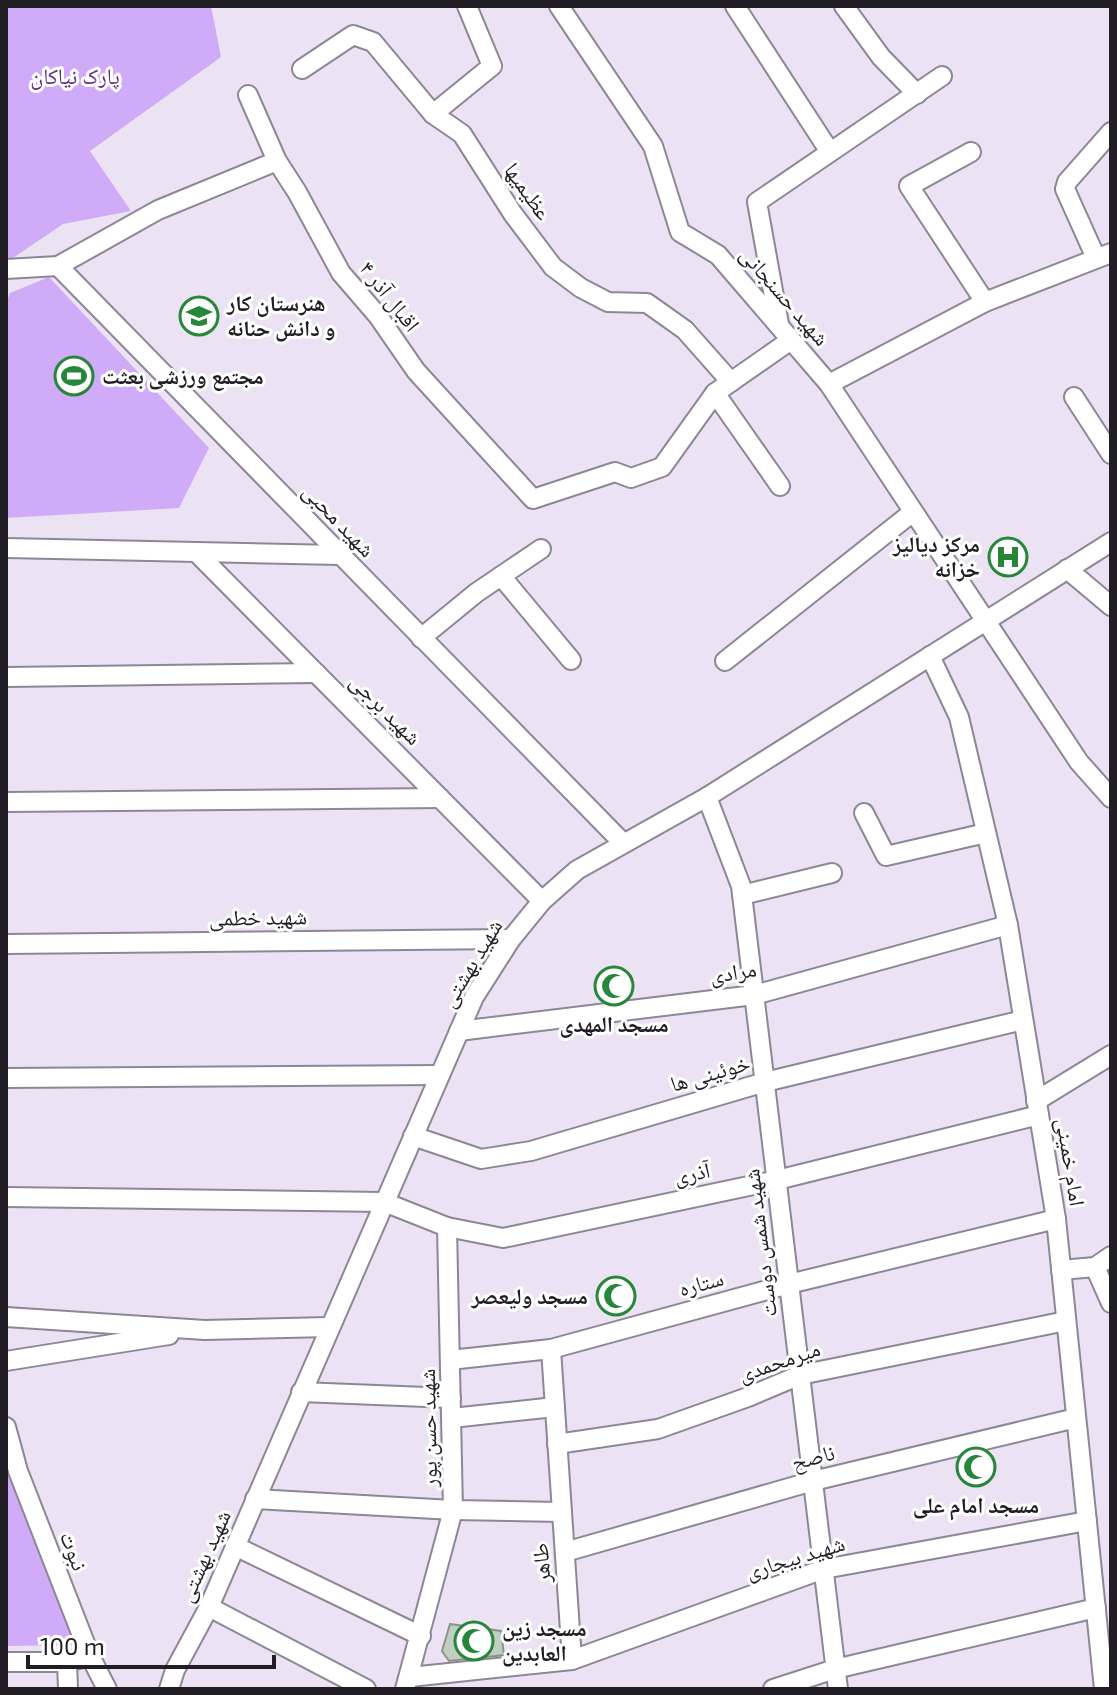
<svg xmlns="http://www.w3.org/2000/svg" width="1117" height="1695" viewBox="0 0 1117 1695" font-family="'Exo 2','Noto Naskh Arabic',sans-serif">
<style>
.green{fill:#d0acf8}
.building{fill:#c1cfc2;stroke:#879487;stroke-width:2}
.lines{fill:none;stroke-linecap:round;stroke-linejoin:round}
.minor-casing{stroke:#8e8696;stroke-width:22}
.minor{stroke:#fff;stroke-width:18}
.labels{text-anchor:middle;stroke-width:6;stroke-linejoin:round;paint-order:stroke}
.park-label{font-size:22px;fill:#602b8c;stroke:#fff}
.street-label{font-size:22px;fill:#201e24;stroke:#fff}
.poi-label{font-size:22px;font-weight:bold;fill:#201e24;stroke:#fff;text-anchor:start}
</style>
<rect width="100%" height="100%" fill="#ebe3f4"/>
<g class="green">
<path d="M6,6H211L221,57L90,151L131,211L63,224L7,262Z"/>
<path d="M49,277L209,448L179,508L6,518V304L10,293Z"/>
<path d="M6,1427L74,1645L6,1646Z"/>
</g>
<path class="building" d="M450,1624L501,1631L504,1655L449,1661L442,1651Z"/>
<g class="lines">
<g class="minor-casing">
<g id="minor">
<path d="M559,6L653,146L680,232L718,255L829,384L1079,762L1111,798"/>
<path d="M735,6L830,152"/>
<path d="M844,6L881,57L917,94"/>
<path d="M302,69L353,35L373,42L433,114L462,134L513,214L553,267L581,288L608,302L647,303L685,330L731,382"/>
<path d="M248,95L277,161L297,192L341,273L378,316L416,371L533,499L615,472L631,478L662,467L715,393L791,340"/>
<path d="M433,114L492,66L467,6"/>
<path d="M971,152L909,186L985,302"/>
<path d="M1096,258L1065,189L1067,182L1111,132"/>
<path d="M58,266L158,210L277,161"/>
<path d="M6,269L58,266L623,843"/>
<path d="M779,324L757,202L942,76"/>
<path d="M829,384L985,302L1111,253"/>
<path d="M715,393L780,486"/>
<path d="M1074,397L1111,454"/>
<path d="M6,548L340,555"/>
<path d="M196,552L542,901"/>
<path d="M1067,569L1111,606"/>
<path d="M501,576L571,660"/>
<path d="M421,638L476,593L541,549"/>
<path d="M930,656L959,717L1008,925L1056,1219L1104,1689"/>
<path d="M725,661L913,512"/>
<path d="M6,677L316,673"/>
<path d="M707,797L741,886L838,1689"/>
<path d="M6,802L440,798"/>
<path d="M864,813L886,856L986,833"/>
<path d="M742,895L832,873"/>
<path d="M6,944L511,939"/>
<path d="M459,1031L754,995L1008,925"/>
<path d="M6,1078L440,1075"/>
<path d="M1036,1101L1111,1055"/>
<path d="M413,1136L481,1159L531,1151L765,1082L1023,1020"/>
<path d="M6,1197L384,1202L447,1227L453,1510L405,1689"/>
<path d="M447,1227L503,1238L777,1180L1039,1115"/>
<path d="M1095,1267L1111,1303"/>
<path d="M1061,1270L1095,1267L1111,1256"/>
<path d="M6,1317L205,1330L329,1327"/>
<path d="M450,1360L551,1349L789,1284L1056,1219"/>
<path d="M6,1361L169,1335"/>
<path d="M301,1392L451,1398"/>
<path d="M452,1418L555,1407"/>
<path d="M6,1427L18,1471L90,1656L107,1689"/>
<path d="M557,1444L658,1429L748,1397L800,1375L1066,1321"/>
<path d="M255,1499L453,1510L562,1512"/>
<path d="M235,1546L421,1636"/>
<path d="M565,1552L813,1481L1076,1418"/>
<path d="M209,1607L366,1689"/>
<path d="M572,1660L824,1569L1087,1521"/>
<path d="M6,1662H67L90,1656"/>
<path d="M67,1662L68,1689"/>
<path d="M410,1677L572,1660L551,1349"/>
<path d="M169,1689L175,1670L209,1607L474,997L511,939L542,901L577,870L707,797L1111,542"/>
<path d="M773,1689L835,1669L1096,1608"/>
</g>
</g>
<use href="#minor" class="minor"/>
</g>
<defs>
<g id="school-ring" transform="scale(2)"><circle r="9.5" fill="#fff" stroke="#268639" stroke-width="1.5"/><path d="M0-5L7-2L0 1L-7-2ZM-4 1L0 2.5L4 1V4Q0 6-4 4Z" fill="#268639"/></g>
<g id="stadium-ring" transform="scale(2)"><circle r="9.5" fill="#fff" stroke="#268639" stroke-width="1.5"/><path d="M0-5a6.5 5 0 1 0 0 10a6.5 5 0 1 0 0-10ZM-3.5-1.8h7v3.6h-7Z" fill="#268639"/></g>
<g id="hospital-ring" transform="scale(2)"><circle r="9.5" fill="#fff" stroke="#268639" stroke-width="1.5"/><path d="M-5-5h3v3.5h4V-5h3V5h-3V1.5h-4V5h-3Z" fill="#268639"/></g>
<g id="mosque-ring" transform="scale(2)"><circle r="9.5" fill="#fff" stroke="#268639" stroke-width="1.5"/><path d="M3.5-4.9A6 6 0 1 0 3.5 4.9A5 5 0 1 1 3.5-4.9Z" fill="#268639"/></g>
</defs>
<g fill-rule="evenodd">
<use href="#school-ring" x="199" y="316"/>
<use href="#stadium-ring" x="74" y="376"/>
<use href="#hospital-ring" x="1008" y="557"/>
<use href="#mosque-ring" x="614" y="986"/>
<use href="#mosque-ring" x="616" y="1296"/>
<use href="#mosque-ring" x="976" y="1467"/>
<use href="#mosque-ring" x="474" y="1641"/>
</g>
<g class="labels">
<g class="park-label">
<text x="75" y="84">پارک نیاکان</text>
</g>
<g class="street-label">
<text transform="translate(528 191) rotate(55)" y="8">عظیمیها</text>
<text transform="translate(390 296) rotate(52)" y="8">اقبال آذر ۴</text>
<text transform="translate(785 296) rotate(49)" y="8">شهید حسنجانی</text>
<text transform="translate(339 520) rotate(46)" y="8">شهید محبی</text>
<text transform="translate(386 709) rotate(45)" y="8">شهید برجی</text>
<text transform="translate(258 917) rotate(-1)" y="8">شهید خطمی</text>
<text transform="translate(471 963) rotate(-59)" y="8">شهید بهشتی</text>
<text transform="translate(733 972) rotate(-9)" y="8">مرادی</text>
<text transform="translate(710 1073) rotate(-16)" y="8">خوئینی ها</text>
<text transform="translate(1071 1162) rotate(81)" y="8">امام خمینی</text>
<text transform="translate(692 1173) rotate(-12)" y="8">آذری</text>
<text transform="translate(760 1243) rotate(-97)" y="8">شهید شمس دوست</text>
<text transform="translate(701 1283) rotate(-15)" y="8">ستاره</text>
<text transform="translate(779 1361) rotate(-19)" y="8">میرمحمدی</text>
<text transform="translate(428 1428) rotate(-91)" y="8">شهید حسن پور</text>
<text transform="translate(813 1457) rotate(-15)" y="8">ناصح</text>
<text transform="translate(74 1551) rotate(69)" y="8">نبوت</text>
<text transform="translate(204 1556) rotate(-66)" y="8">شهید بهشتی</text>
<text transform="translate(795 1557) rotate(-17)" y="8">شهید بیجاری</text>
<text transform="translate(541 1563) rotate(-94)" y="8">طاهر</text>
</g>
<g class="poi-label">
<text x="227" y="311">هنرستان کار<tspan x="227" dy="25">و دانش حنانه</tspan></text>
<text x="102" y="384">مجتمع ورزشی بعثت</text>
<text x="980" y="552" text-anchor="end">مرکز دیالیز<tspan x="980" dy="25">خزانه</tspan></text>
<text x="614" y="1032" text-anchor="middle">مسجد المهدی</text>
<text x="588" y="1304" text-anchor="end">مسجد ولیعصر</text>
<text x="976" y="1513" text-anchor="middle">مسجد امام علی</text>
<text x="502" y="1636">مسجد زین<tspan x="502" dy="25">العابدین</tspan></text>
</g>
</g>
<rect width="1117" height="1695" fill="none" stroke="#201e24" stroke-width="16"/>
<path d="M28 1655v12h246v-12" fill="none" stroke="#201e24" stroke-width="4"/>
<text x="40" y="1655" font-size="24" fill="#201e24" stroke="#ffffff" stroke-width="6" paint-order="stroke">100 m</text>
</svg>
